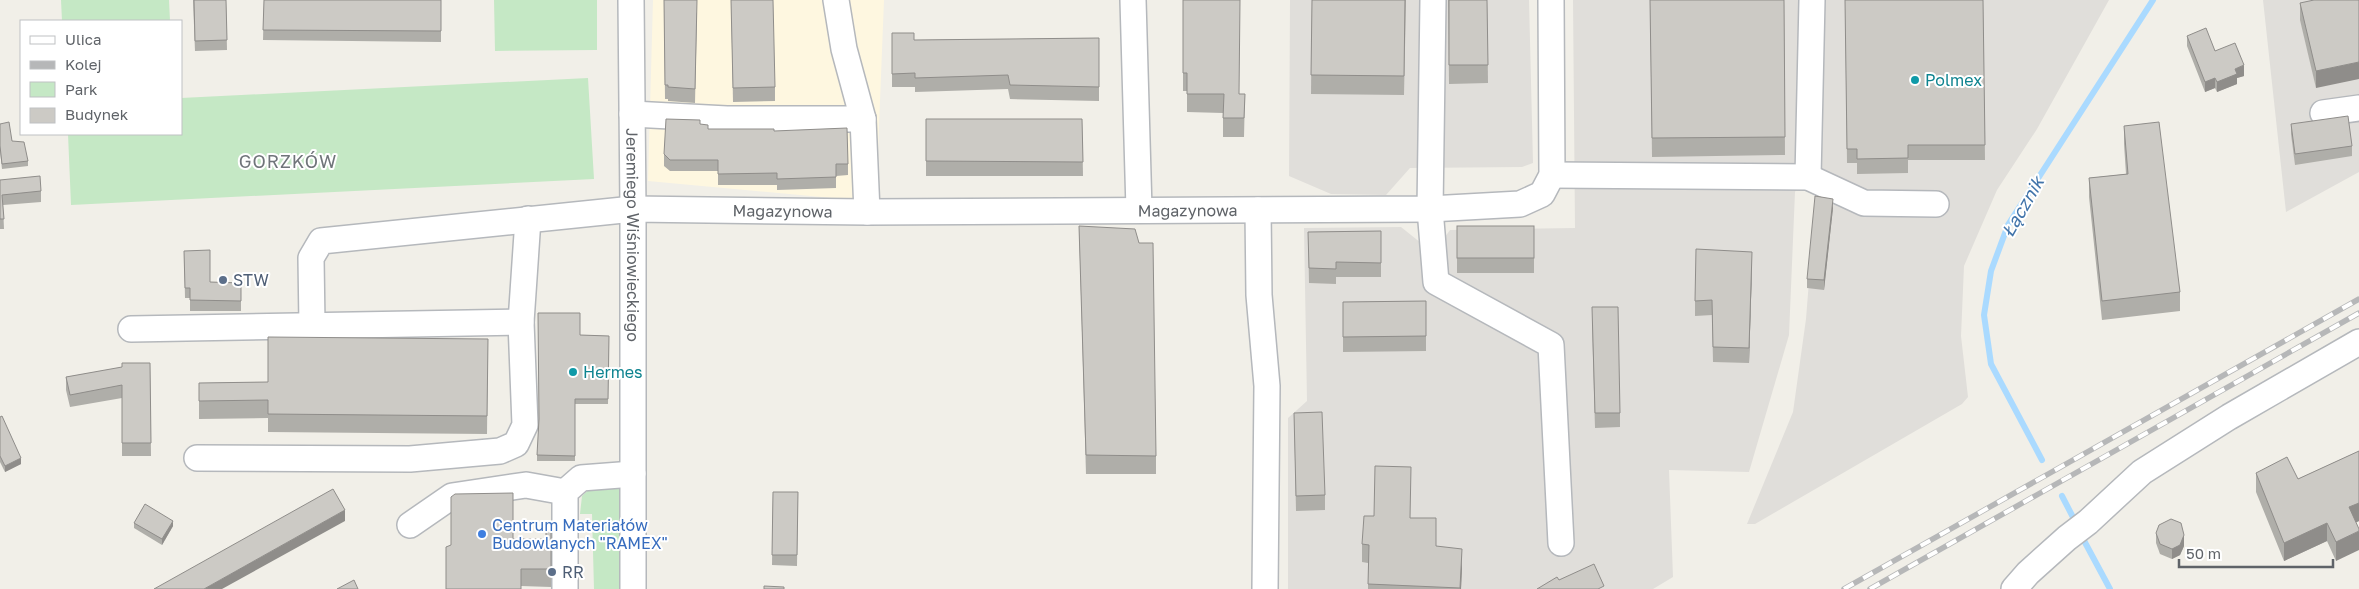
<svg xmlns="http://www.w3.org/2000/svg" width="2359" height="589" viewBox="0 0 2359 589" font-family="'Golos Text',sans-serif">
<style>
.commercial{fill:#fef7e0}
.industrial{fill:#e0deda}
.green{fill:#c5e8c5}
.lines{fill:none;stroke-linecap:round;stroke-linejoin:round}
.stream{stroke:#aadaff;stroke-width:6}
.minor-casing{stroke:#b5b8bc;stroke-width:28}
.minor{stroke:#fff;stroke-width:25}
.rail-casing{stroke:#b6b7b8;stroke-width:5.5}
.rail{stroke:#fff;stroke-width:4;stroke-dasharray:11;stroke-linecap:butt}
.wall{fill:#afaea9}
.shaded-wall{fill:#8f8d8a}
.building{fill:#cccac5;stroke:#8f8d8a}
.culture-dot{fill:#0f9aa8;stroke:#fff;stroke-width:2}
.service-dot{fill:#5c6f8a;stroke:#fff;stroke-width:2}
.shop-dot{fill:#3f7fe0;stroke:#fff;stroke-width:2}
.labels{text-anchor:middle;stroke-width:4;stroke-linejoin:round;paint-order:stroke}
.culture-label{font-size:16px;fill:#0d838f;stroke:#fff;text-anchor:start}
.street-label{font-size:16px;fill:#5f6368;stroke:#fff}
.service-label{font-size:16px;fill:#4e5e75;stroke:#fff;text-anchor:start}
.shop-label{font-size:16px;fill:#366cbe;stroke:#fff;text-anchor:start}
.neighbourhood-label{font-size:18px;letter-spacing:1px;fill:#70757a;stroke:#fff}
.water-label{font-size:18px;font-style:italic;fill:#4174aa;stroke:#fff}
</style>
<rect width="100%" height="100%" fill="#f1efe8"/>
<path class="commercial" d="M653,0H884L876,202L648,181Z"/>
<g class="industrial">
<path d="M1290,0H1529L1533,163L1522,167L1410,168L1386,195L1331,194L1289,176Z"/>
<path d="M1573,0H2109L2037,129L1997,190L1964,266L1961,336L1968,397L1962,404L1755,524H1747L1793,412L1806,319L1815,205V155L1795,192L1789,335L1749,472L1669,470L1673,577L1653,589H1288V418L1307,401L1304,228L1401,227L1421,243L1442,241L1450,230L1575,228Z"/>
<path d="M2263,0H2359V172L2286,212Z"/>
</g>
<g class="green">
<path d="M61,0H169L170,21H62Z"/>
<path d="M494,0H597V50L495,51Z"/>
<path d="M588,78L594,179L71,205L68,134H181V98Z"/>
<path d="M594,485L619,487L622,498L625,589H594L592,514H580L582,496Z"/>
</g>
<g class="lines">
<g class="stream">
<path d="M2042,460L1991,364L1984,315L1991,271L2008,225L2153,0"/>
<path d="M2062,496L2076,523"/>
<path d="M2081,535L2110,589"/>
</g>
<g class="minor-casing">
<g id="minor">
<path id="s1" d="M631,0L633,209V589"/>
<path d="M836,0L844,49L863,119L867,212"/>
<path d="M1133,0L1139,210"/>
<path d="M1433,0L1430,209L1436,282L1551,345L1561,543"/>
<path d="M2323,113L2359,108"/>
<path d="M632,114L727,119H863"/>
<path d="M1552,175L1808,177L1864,203L1936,204"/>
<path d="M1808,177L1812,0"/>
<path d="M1258,210L1259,295L1267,386L1265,589"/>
<path id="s2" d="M312,325L311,258L321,241L633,209L867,212L1430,209L1520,204L1542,194L1552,175L1551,0"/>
<path d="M131,329L521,322"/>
<path d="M197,458L410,459L500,451L516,444L525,425L521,322L528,219"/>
<path d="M410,525L452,496L526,485L565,492"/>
<path d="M565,589V492L581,478L633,474"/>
<path d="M2014,589L2028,573L2067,538L2088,522L2142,472L2229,417L2359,342"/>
</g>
</g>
<use href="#minor" class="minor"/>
<g class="rail-casing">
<g id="rail">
<path d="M1844,589L2359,299"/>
<path d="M1870,589L2359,313"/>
</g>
</g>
<use href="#rail" class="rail"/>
</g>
<g class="wall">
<path d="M193,0H226L227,50L195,51Z"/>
<path d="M264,0H441V42L263,40Z"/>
<path d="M664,0L697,13L695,103L668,101V99H665Z"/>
<path d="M731,0L775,87V101L733,102Z"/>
<path d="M1183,0L1239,94H1245L1244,137H1223V113L1187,112V91H1183Z"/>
<path d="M1312,0H1406L1404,95L1311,94Z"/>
<path d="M1448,0H1487L1488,83L1449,84Z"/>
<path d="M1650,0H1784L1785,155L1652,157Z"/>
<path d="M1845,0H1983L1985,160H1908V173L1857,174V163H1847Z"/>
<path d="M2359,0L2316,88L2300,20V3Z"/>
<path d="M892,33L914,40L1099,38V101L1010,99L1008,89L915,92V87H892Z"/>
<path d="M2187,36L2215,51L2244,76L2237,78V84L2217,92L2215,88L2205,92L2187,46Z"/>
<path d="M926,119H1082L1083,176H926Z"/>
<path d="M0,124L12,141L28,161V166L2,169L0,151Z"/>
<path d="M700,124L708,129L774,131L848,164V175L836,176V188L777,190V185H718V171H670L664,166V154Z"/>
<path d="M2291,124L2352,146V156L2295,165L2291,134Z"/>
<path d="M2124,126L2180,292V311L2102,320L2089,197V178L2126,174L2124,144Z"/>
<path d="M0,180L41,191V202L3,205L4,229H0Z"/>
<path d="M1833,208L1824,290L1807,288V279Z"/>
<path d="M1079,226L1156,456V474H1086Z"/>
<rect x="1457" y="226" width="77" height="47"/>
<path d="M1381,231V277H1336V284L1309,283L1308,232Z"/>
<path d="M184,251L210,282L241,283V311H190V298H185Z"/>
<path d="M1752,267L1749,363L1713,362L1712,315L1695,316V301Z"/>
<path d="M1426,301V351L1343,352V302Z"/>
<path d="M1592,322L1620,413V427L1595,428Z"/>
<path d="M580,335L609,336L608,404H575V461H537V455Z"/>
<path d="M488,339L487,434L268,432V418L199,419V383L268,382Z"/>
<path d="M150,363L151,456H122V398L70,407L66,390V377Z"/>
<path d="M1294,413L1325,495V510L1296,511Z"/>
<path d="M0,417L21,464L5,472L0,462Z"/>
<path d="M2359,451V521L2356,522L2336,561L2327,541L2284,561L2256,492V473L2298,479Z"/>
<path d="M773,492H798L797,566L772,565Z"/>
<path d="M1410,518L1436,546L1462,567L1461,589H1368V563L1362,562V544Z"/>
<path d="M134,523L173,526L162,545L134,528Z"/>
<path d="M551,528V587L521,586L513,539H546Z"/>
<path d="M2156,533L2184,546L2180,555L2172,559L2160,554L2156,543Z"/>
</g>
<g class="shaded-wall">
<path d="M2359,62V79L2316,88V71Z"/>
<path d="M2244,65V76L2237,78V84L2217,92V82L2235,69Z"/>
<path d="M2215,78V88L2205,92V82Z"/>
<path d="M1833,199V208L1824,290V280Z"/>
<path d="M1752,252V267L1749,363V348Z"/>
<path d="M21,458V464L5,472V466Z"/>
<path d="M2359,503V521L2349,526V507Z"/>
<path d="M345,510V521L222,589H204Z"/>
<path d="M173,521V526L162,545V539Z"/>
<path d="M2327,523V541L2284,561V543Z"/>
<path d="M2359,531V550L2336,561V542Z"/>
<path d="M2184,535V546L2180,555L2172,559V549Z"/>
<path d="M1462,549V567L1461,589H1460Z"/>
</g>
<g class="building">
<path d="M194,0H226L227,40L195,41Z"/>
<path d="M264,0H441V31L263,30Z"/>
<path d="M664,0H697L695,89L668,87V85H665Z"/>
<path d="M731,0H773L775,87L733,88Z"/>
<path d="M1183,0H1240L1239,94H1245L1244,118H1223L1224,94H1187V73H1183Z"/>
<path d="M1312,0H1405L1404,76L1311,75Z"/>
<path d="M1449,0H1487L1488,65H1449Z"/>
<path d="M1650,0H1784L1785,137L1652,138Z"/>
<path d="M1845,0H1983L1985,145H1908V158L1857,159V149H1847Z"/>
<path d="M2314,0H2359V62L2316,71L2300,3Z"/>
<path d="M2206,28L2215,51L2235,43L2244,65L2235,69L2237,74L2217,82L2215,78L2205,82L2187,36Z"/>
<path d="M892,33H914V40L1099,38V87L1010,85L1008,75L915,78V73L892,74Z"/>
<path d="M2348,116L2352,146L2295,154L2291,124Z"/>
<path d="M666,119L700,120V124L708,125V129H774V131L847,128L848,164H836V177L777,179V173L718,174V160H670L664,154Z"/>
<path d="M926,119H1082L1083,162L926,161Z"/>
<path d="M9,122L12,141L24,142L28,161L2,164L0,146V124Z"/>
<path d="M2159,122L2180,292L2102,301L2089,178L2128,174L2124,126Z"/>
<path d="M40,176L41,191L2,195L4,219H0V180Z"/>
<path d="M1815,196L1833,199L1824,280L1807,279Z"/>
<path d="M1079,226L1135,229L1139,243H1153L1156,456L1086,455Z"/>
<rect x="1457" y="226" width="77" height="32"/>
<path d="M1381,231V263L1336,262V269L1309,268L1308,232Z"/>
<path d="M1696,249L1752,252L1749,348L1713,347L1712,300L1695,301Z"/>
<path d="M210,250V282L241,283V301L190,300V288H185L184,251Z"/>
<path d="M1426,301V336L1343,337V302Z"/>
<path d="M1592,307H1618L1620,413H1595Z"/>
<path d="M538,313H580V335L609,336L608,399H575V456L537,455L539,419Z"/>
<path d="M268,337L488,339L487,416L268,414V400L199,401V383L268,382Z"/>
<path d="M122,363H150L151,443H122V385L70,395L66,377L122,367Z"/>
<path d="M1322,412L1325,495L1296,496L1294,413Z"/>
<path d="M2,416L21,458L5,466L0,456V417Z"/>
<path d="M2359,451V503L2349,507L2359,529V531L2336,542L2327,523L2284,543L2256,473L2287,457L2298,479Z"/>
<path d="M1375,466L1411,467L1410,518H1436V546L1462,549L1460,588L1368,584L1369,545L1362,544L1364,516H1374Z"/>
<path d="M333,489L345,510L204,589H154Z"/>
<path d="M773,492H798L797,555H772Z"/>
<path d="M513,493V539H546V528H551V569H521V589H446V547L451,545V497L455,494Z"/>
<path d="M145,504L173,521L162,539L134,523Z"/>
<path d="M2171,519L2181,523L2184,535L2180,545L2172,549L2160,544L2156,533L2159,525Z"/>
<path d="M1594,564L1604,586L1598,589H1537L1557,577L1559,580Z"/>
<path d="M354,580L358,589H337Z"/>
<path d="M764,586L784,587V589H764Z"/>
</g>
<g class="culture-dot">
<circle cx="1915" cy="80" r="5"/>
<circle cx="573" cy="372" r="5"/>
</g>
<g class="service-dot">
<circle cx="223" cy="280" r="5"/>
<circle cx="552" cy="572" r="5"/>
</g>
<circle class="shop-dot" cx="482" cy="534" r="5"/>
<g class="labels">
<g class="culture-label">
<text x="1925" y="86">Polmex</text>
<text x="583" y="378">Hermes</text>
</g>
<g class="street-label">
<text dy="6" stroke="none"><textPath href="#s2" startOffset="955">Magazynowa</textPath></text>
<text dy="6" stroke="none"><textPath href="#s2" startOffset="550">Magazynowa</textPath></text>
<text dy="6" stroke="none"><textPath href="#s1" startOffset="235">Jeremiego Wiśniowieckiego</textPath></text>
</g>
<g class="service-label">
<text x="233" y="286">STW</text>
<text x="562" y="578">RR</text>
</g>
<g class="shop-label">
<text x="492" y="531">Centrum Materiałów<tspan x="492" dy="18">Budowlanych "RAMEX"</tspan></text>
</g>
<g class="neighbourhood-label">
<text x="288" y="168">GORZKÓW</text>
</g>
<g class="water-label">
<text transform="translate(2023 207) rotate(-60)" y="6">Łącznik</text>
</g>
</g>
<rect x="20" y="20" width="162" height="115" fill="#ffffff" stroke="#bfc1c3"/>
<rect x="30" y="36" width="25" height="8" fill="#ffffff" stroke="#bfc1c3"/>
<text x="65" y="45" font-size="15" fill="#5f6368">Ulica</text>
<rect x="30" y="61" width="25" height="8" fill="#b6b7b8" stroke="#bfc1c3"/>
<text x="65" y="70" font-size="15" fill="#5f6368">Kolej</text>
<rect x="30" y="82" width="25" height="15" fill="#c5e8c5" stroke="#bfc1c3"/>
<text x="65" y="95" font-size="15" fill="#5f6368">Park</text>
<rect x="30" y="108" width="25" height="15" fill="#cccac5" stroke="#bfc1c3"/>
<text x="65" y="120" font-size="15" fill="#5f6368">Budynek</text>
<path d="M2179 559v8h154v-8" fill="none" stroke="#5f6368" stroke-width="2.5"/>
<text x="2186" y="559" font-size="15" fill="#5f6368" stroke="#ffffff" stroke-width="4" paint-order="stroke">50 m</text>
</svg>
